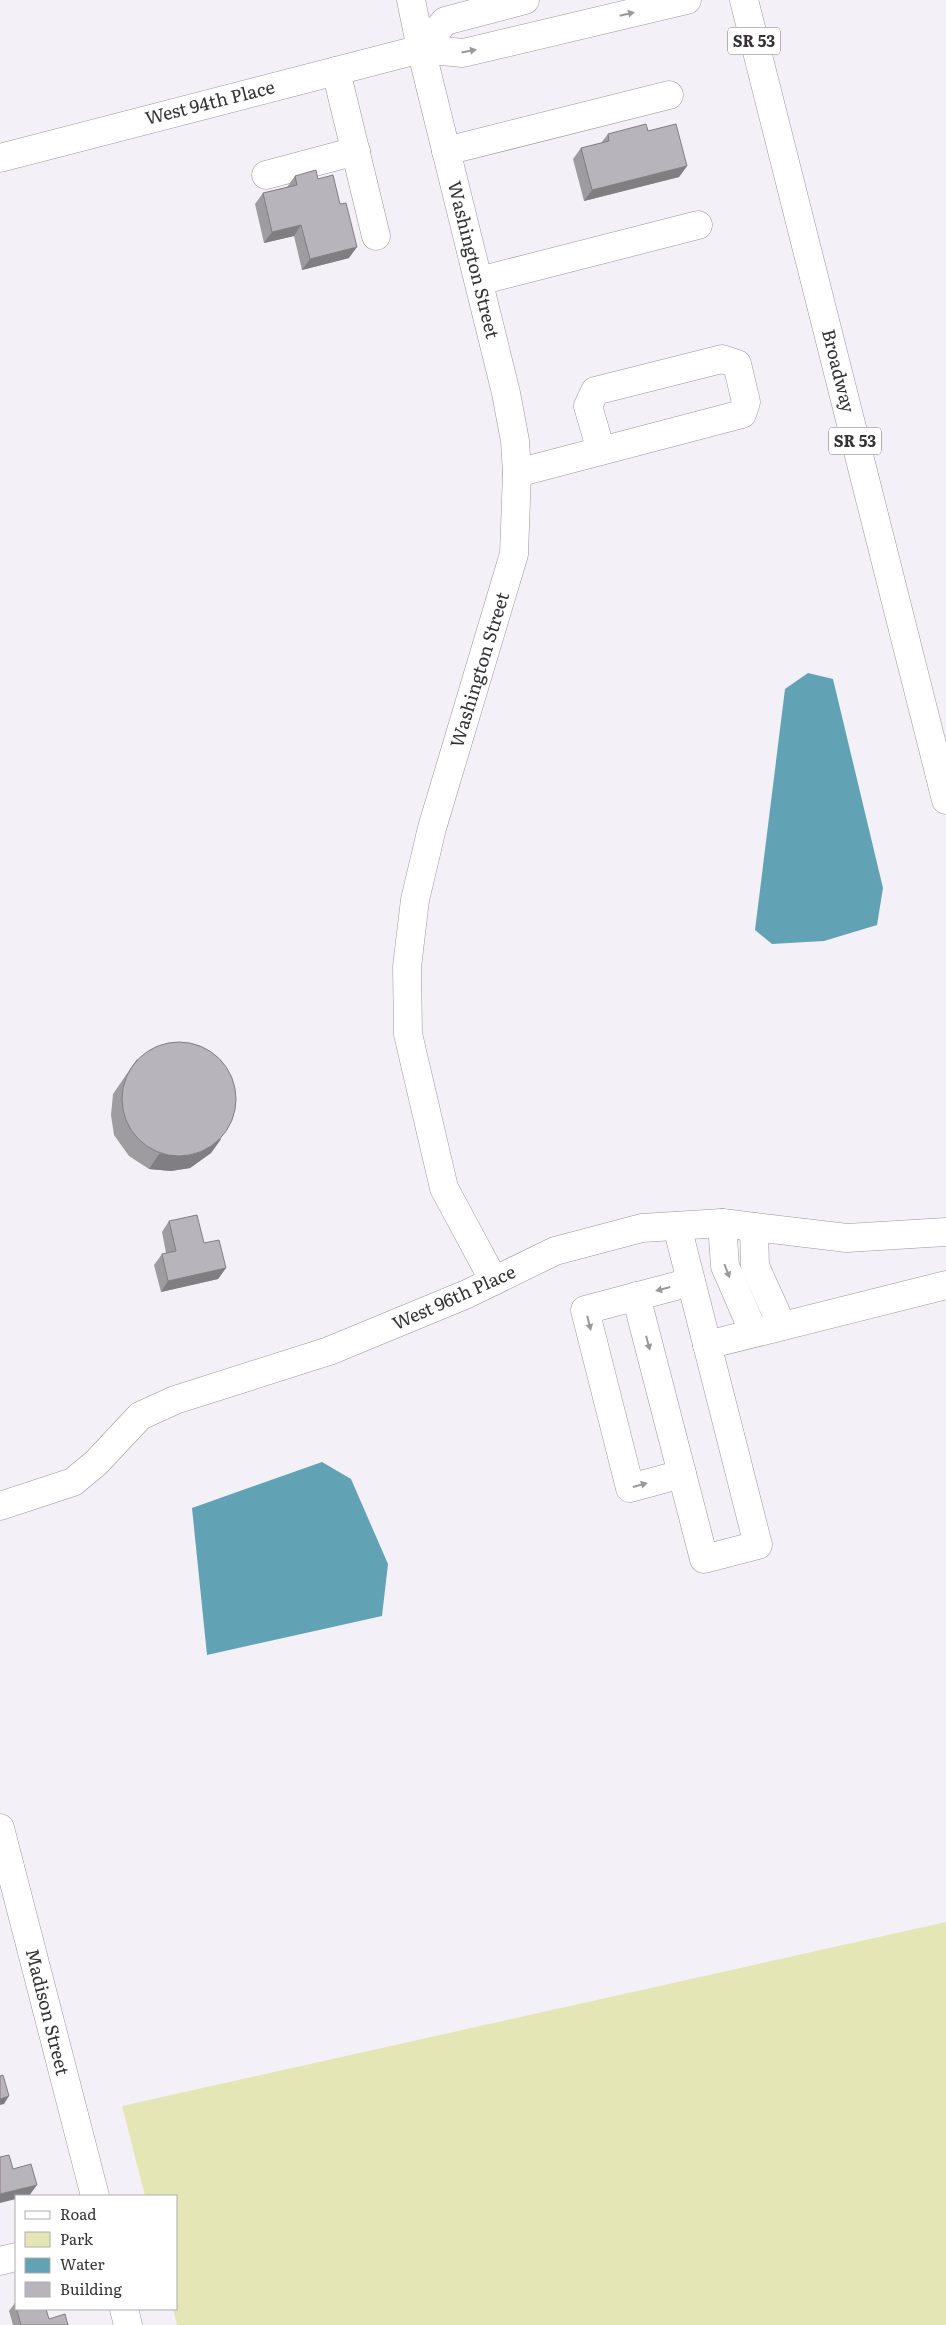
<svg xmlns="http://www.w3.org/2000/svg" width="946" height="2325" viewBox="0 0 946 2325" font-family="Literata,serif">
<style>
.green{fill:#e4e7b5}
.water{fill:#61a3b5}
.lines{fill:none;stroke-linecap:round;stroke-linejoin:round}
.minor-casing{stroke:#9a969d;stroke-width:29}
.major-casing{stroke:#9a969d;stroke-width:29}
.minor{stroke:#fff;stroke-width:28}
.major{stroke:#fff;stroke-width:28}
.wall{fill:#9e9ba1}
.shaded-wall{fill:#817e83}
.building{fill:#b8b4bb;stroke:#817e83}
.oneway{fill:#9a989a}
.labels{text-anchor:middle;stroke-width:5;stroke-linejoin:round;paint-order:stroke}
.shield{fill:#fff;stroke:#717072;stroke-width:1}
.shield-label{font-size:16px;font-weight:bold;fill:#343235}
.street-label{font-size:18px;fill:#343235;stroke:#fff}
</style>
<rect width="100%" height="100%" fill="#f4f0f8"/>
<path class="green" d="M946,1922V2325H177L173,2309H176V2196H145L122,2106Z"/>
<g class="water">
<path d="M808,673L833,679L883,888L877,925L824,941L772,944L755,930L785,689Z"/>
<path d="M322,1462L351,1479L388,1564L382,1616L207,1655L192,1508Z"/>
</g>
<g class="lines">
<g class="minor-casing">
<g id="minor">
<path d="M411,0L421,49L506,393L515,441L517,473L514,554L432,828L415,900L407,967L408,1034L444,1188L494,1281"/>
<path d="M421,49L445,21L525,0"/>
<path d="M336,71L376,236"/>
<path d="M446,151L669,95"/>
<path d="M0,158L421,49L463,53L687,0"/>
<path d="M266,175L356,151"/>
<path d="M479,281L698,225"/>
<path d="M517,473L742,414L746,402L737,364L722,359L595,391L588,406L601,451"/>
<path d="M722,1223L725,1266L754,1333"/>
<path d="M754,1227L755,1266L782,1326"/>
<path d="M636,1296L704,1559L758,1545L677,1226"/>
<path d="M707,1345L946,1285"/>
<path d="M682,1474L630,1488L585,1310L691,1282"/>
<path d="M0,1506L73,1482L96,1463L140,1416L175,1400L329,1351L467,1294L555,1251L642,1228L722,1223L847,1238L946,1232"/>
<path d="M0,1828L95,2196"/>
<path d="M0,2261L16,2257"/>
<path d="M124,2309L128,2325"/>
</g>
</g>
<g class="major-casing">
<path id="major" d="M744,0L946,800"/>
</g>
<use href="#minor" class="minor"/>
<use href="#major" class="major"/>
</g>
<g class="wall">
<path d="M648,131L687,166L679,177L584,201L573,159L581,148L601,143L608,134Z"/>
<path d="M295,176L318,179L349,258L302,270L294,236L264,243L255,204L263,193L287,187Z"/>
<path d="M137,1059L221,1139L211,1153L190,1168L171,1171L149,1169L129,1156L114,1135L111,1115L113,1094Z"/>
<path d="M169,1221L204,1243L226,1268L218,1279L161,1292L154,1265L162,1254L166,1253L162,1232Z"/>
<path d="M15,2303L49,2319L68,2325H13L9,2311Z"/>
</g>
<g class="shaded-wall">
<path d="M687,166L679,177L584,201L592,190Z"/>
<path d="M301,225L294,236L264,243L272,232Z"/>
<path d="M357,247L349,258L302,270L310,259Z"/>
<path d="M221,1139L211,1153L190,1168L171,1171L149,1169L159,1154Z"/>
<path d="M226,1268L218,1279L161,1292L168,1281Z"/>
<path d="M9,2096L4,2104L0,2105V2099Z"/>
<path d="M37,2185L29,2196H16V2199L0,2203V2194Z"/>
</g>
<g class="building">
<path d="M646,124L648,131L676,124L687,166L592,190L581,148L609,141L608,134Z"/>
<path d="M316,170L318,179L333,175L340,204L346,203L357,247L310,259L301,225L272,232L263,193L297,185L295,176Z"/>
<circle cx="179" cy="1099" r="57"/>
<path d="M197,1215L204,1243L219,1240L226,1268L168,1281L162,1254L176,1251L169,1221Z"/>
<path d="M3,2075L9,2096L0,2099V2076Z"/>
<path d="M9,2155L13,2169L31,2164L37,2185L0,2194V2157Z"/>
<path d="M15,2303H16V2309H46L49,2319L65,2314L68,2325H21Z"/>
</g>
<defs><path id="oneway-solid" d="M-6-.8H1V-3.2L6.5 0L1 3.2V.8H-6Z" transform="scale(1.25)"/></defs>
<g class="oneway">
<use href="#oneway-solid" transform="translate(627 14) rotate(-13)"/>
<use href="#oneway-solid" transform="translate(469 51) rotate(-11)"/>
<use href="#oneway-solid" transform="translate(727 1271) rotate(69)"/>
<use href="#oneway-solid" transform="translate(663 1289) rotate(165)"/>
<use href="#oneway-solid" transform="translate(589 1323) rotate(76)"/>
<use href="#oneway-solid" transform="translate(648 1343) rotate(75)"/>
<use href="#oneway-solid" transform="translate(640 1485) rotate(-15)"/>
</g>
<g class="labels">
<g class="shield">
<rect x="728" y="27.5" width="52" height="27" rx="4"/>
<rect x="829" y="427.5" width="52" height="27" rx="4"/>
</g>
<g class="shield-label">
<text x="754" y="47">SR 53</text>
<text x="855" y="447">SR 53</text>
</g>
<g class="street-label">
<text transform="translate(210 103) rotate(-14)" y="6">West 94th Place</text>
<text transform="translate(473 260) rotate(76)" y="6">Washington Street</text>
<text transform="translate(838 371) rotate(76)" y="6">Broadway</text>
<text transform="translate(480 670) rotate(-73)" y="6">Washington Street</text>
<text transform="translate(454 1298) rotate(-24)" y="6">West 96th Place</text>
<text transform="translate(47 2012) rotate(76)" y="6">Madison Street</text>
</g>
</g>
<rect x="15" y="2195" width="162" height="115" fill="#ffffff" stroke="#aeadae"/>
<rect x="25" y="2211" width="25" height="8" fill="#ffffff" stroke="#aeadae"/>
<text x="60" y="2220" font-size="15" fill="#343235">Road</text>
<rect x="25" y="2232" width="25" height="15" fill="#e4e7b5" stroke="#aeadae"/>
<text x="60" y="2245" font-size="15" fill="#343235">Park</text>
<rect x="25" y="2258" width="25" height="15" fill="#61a3b5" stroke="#aeadae"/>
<text x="60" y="2270" font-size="15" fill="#343235">Water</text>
<rect x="25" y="2282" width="25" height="15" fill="#b8b4bb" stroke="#aeadae"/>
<text x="60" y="2295" font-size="15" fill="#343235">Building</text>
</svg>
